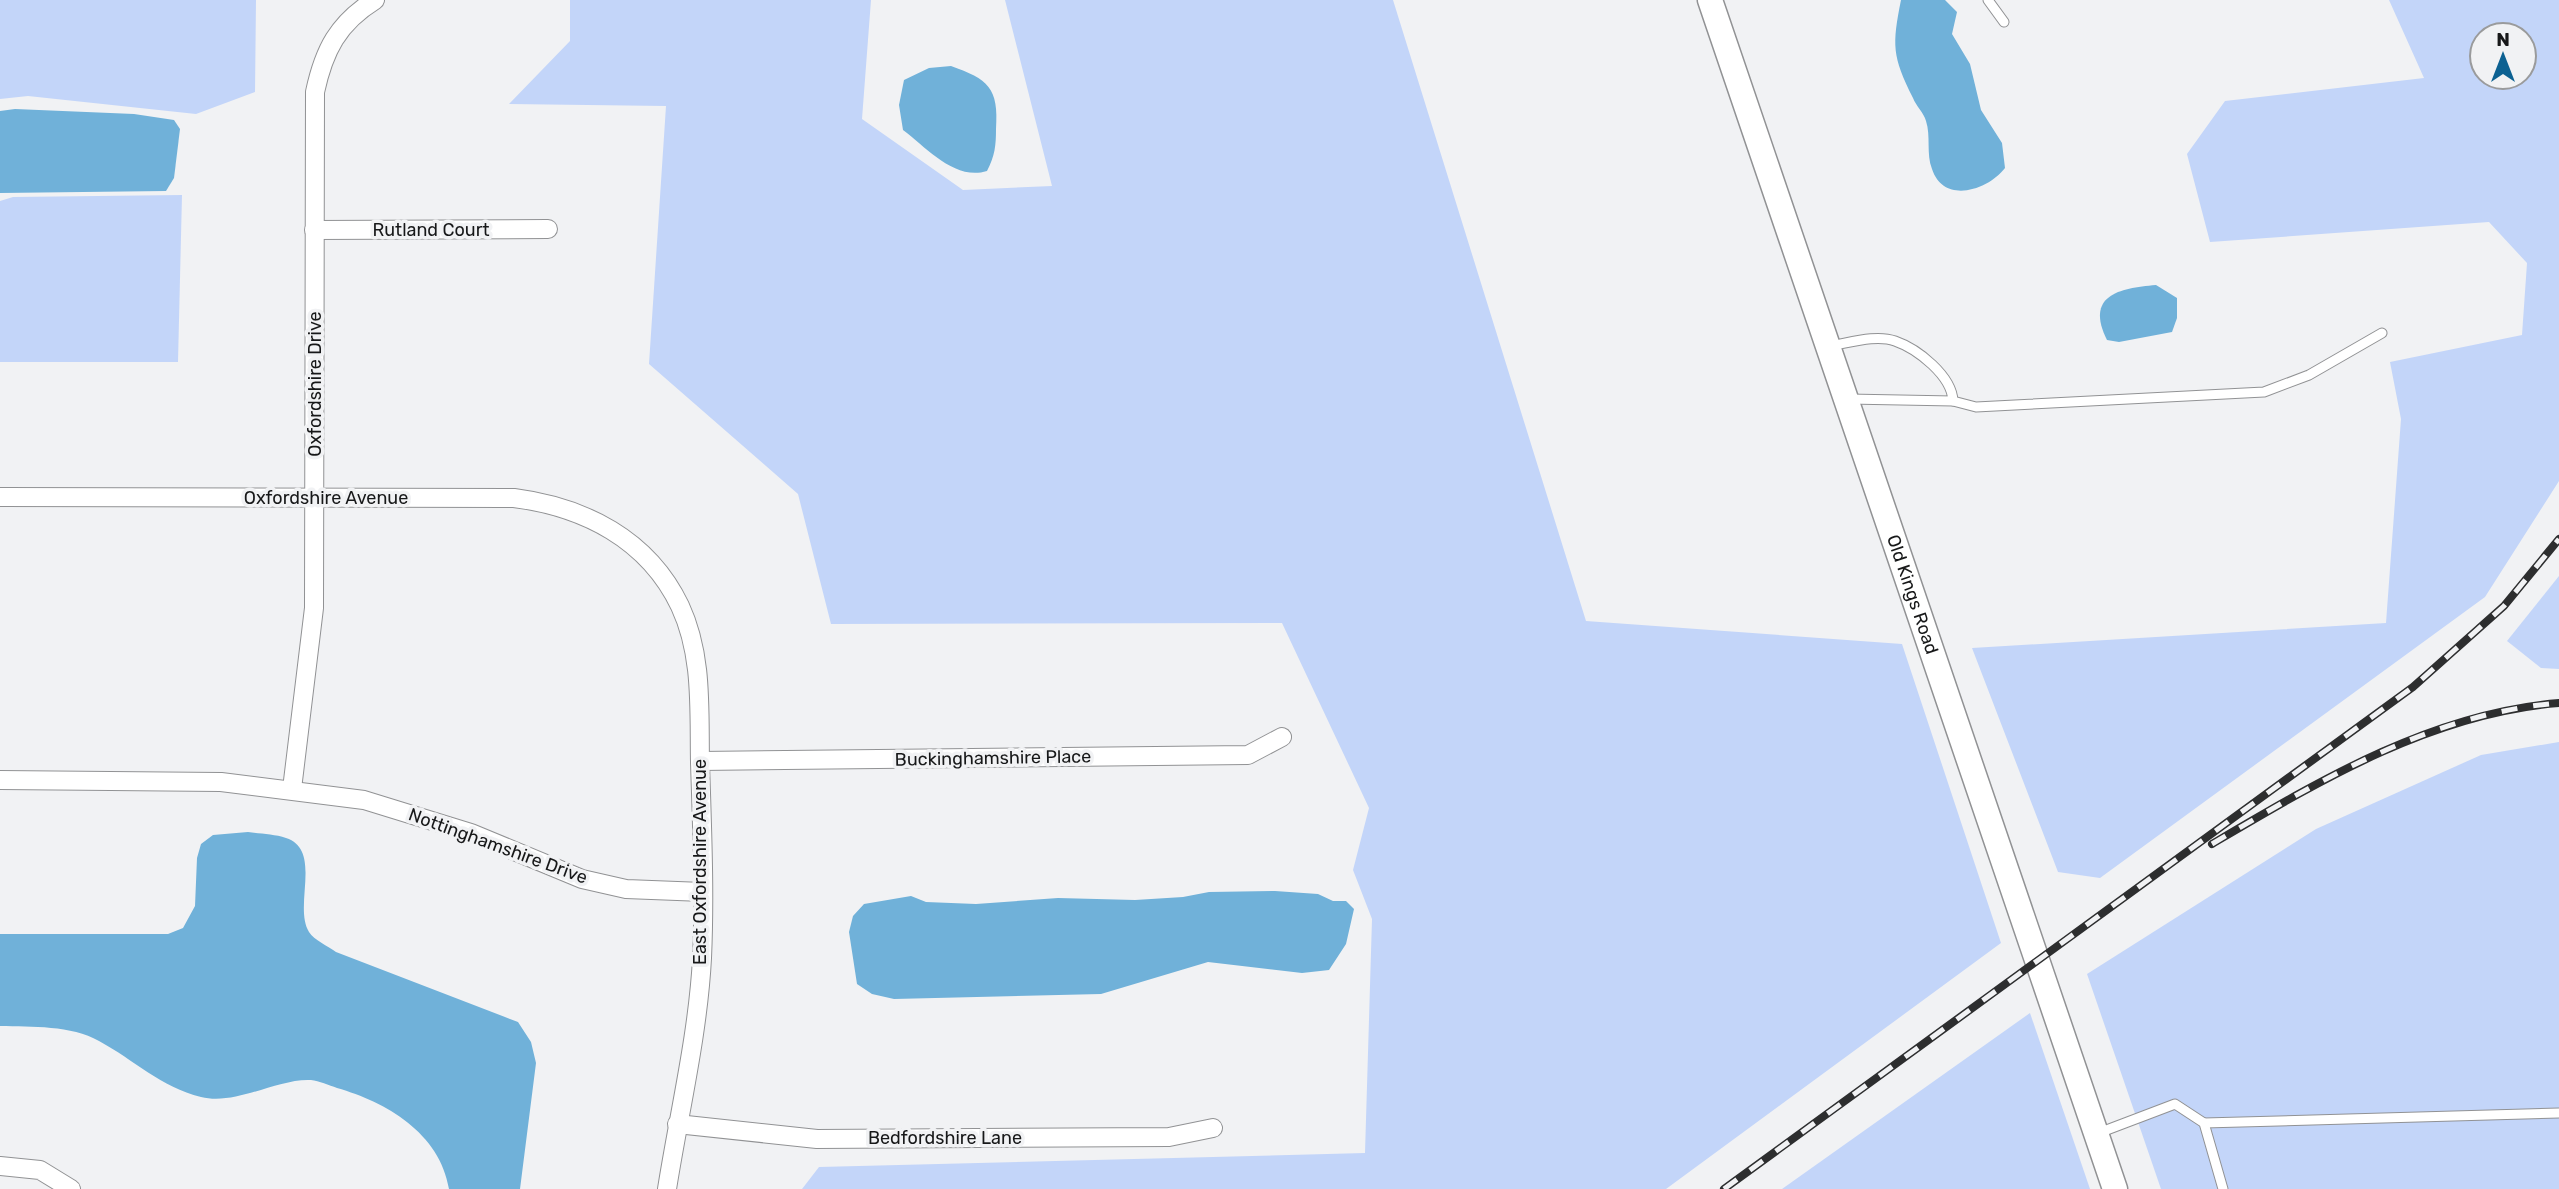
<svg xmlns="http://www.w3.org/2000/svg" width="2559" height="1189" viewBox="0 0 2559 1189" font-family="Rubik,sans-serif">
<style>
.green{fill:#c3d5f9;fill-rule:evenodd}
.water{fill:#70b1d9}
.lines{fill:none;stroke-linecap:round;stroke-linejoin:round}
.lane-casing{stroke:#919294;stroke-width:11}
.street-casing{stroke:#919294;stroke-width:20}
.secondary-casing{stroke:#919294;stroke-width:27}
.lane{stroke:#fff;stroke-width:9}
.street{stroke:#fff;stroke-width:18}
.secondary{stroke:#fff;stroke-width:24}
.rail-casing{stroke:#2d2e2f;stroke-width:8}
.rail{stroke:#f1f2f4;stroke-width:5;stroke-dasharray:16;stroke-linecap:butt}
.labels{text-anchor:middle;stroke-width:7;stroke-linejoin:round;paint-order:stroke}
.street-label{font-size:18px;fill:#171819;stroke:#f1f2f4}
</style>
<rect width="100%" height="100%" fill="#f1f2f4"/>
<g class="green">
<path d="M0,0H256L255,92L196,114L28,96L0,99Z"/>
<path d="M570,0H871L862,119L963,190L1052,186L1005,0H1393L1586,621L1902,644L2001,943L1666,1189H802L819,1167L1365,1153L1372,919L1353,870L1369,808L1282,623L831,624L798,494L649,364L666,106L509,104L570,41Z"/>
<path d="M2389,0H2559V481L2485,597L2100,878L2058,872L1972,648L2386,623L2401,419L2390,362L2522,335L2527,263L2489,222L2210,242L2187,154L2225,101L2424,78ZM2482,35H2524V77H2482Z"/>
<path d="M182,195L178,362H0V201L13,197Z"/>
<path d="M2559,576V669L2541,668L2507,641Z"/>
<path d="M2559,742V1189H2161L2087,974L2316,829L2481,755Z"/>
<path d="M2030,1013L2090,1189H1782Z"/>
</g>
<g class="water">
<path d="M1901,0H1945L1957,12L1952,34L1970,64L1981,110L2002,143L2005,168C1988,190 1944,205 1932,169C1926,154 1931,136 1926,121C1924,113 1916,106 1913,98C1892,56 1892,45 1901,0Z"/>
<path d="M951,66C988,79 999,88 996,129C996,145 995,156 987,171C955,181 927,148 903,130L899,105L904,80L929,68Z"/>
<path d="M15,109L134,114L174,120L180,129L174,178L166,191L0,193V111Z"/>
<path d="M2156,285L2177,298V318L2172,332L2119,342L2107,340C2085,296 2118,288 2156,285Z"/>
<path d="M248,832C260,834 274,834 286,838C323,850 293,906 309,932C314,940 328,946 336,952L518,1022L531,1042L536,1063L520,1189H449C440,1133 386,1102 337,1088C329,1085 319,1081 311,1080C278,1078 236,1106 201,1097C161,1087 134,1060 99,1041C71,1025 32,1027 0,1026V934H168L183,928L195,906L197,858L201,844L213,835Z"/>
<path d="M1275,891L1318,894L1333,901H1346L1354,909L1346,944L1329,970L1302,973L1208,962L1101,994L894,999L872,994L857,984L849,932L853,916L864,904L911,896L926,902L976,904L1058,898L1135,900L1183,897L1209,892Z"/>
</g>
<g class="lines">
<g class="lane-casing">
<g id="lane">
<path d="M1988,0L2004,22"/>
<path d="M1829,346C1849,343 1876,334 1895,341C1918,349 1952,376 1953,401L1848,399"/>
<path d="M1953,401L1976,407L2264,392L2309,375L2382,333"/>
<path d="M2204,1123L2559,1113"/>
<path d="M2096,1134L2175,1104L2204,1123L2223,1189"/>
</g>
</g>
<g class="street-casing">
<g id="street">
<path d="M314,230L548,229"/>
<path d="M0,497L514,498C584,507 648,539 680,606C703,655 699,709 700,762C702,827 705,893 702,958C698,1035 679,1113 667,1189"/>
<path d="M700,761L1248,755L1282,737"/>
<path d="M0,780L221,782L364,800L471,833L582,879L626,889L703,892"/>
<path d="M292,789L314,608L315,92C324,50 338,23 375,0"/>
<path d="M677,1124L817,1139L1169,1137L1213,1128"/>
<path d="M0,1166L40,1170L71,1189"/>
</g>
</g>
<g class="secondary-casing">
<g id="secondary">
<path id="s1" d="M1710,0L2115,1189"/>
</g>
</g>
<use href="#lane" class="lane"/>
<use href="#street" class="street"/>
<use href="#secondary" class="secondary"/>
<g class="rail-casing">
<g id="rail">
<path d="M2212,844C2319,781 2432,713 2559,703"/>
<path d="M1724,1189L2413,687L2504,606L2559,539"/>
</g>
</g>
<use href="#rail" class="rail"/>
</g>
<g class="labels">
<g class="street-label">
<text x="431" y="236">Rutland Court</text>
<text transform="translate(315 384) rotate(-90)" y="6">Oxfordshire Drive</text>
<text x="326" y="504">Oxfordshire Avenue</text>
<text dy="6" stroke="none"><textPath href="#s1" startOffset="628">Old Kings Road</textPath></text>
<text transform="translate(993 758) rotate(-1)" y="6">Buckinghamshire Place</text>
<text transform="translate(498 846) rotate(20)" y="6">Nottinghamshire Drive</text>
<text transform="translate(700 862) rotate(-90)" y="6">East Oxfordshire Avenue</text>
<text x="945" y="1144">Bedfordshire Lane</text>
</g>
</g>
<g transform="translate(2503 56)"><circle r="33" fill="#f1f2f4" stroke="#9a9b9c" stroke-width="2"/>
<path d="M0-5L12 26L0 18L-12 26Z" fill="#0c6192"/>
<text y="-10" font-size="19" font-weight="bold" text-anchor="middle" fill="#171819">N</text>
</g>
</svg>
